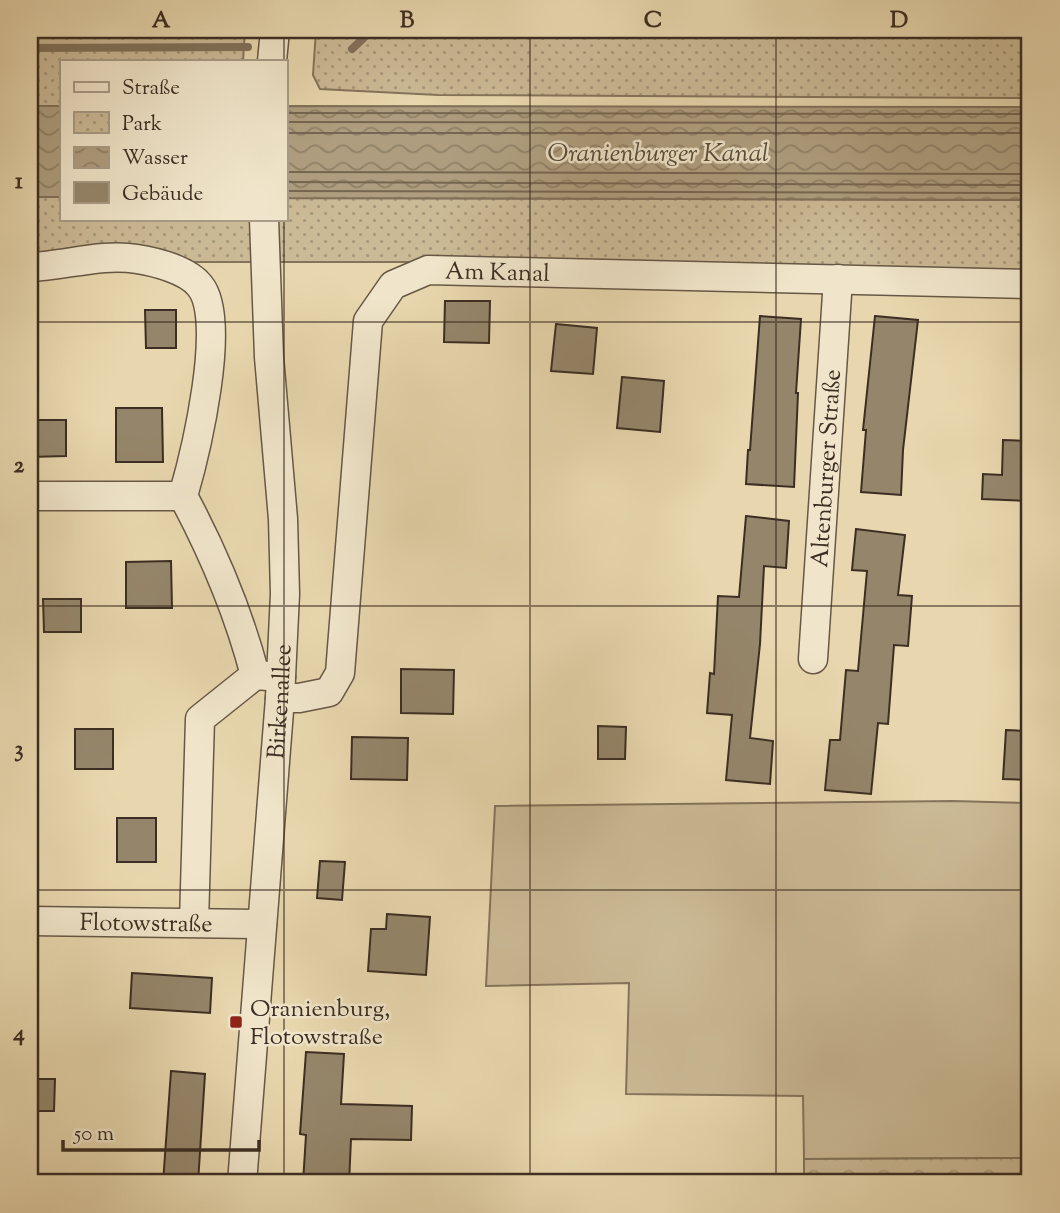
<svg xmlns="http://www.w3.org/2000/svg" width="1060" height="1213" viewBox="0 0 1060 1213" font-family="'Sorts Mill Goudy',serif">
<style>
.grass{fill:#cbba96;stroke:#84745c;stroke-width:2}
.forest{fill:url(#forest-crowns);stroke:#84745c;stroke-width:2}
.park{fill:url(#park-dots);stroke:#84745c;stroke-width:2}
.water{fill:url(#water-waves);stroke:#80715a;stroke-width:2}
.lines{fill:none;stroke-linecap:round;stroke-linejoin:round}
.shore{stroke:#756651;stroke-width:2}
.stream{stroke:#80715a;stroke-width:8}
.building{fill:#95866b;stroke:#3c2e23;stroke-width:2}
.minor-casing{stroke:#675846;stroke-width:31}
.minor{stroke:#f0e5ca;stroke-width:28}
.grid{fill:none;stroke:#3c2e23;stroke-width:2;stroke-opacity:0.55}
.poi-dot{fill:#8f2418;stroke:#f0e5ca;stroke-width:2.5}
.labels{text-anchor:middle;stroke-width:5;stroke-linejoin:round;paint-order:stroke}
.street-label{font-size:24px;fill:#3c2e23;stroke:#f0e5ca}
.poi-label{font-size:24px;fill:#3c2e23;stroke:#f0e5ca;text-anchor:start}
.water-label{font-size:26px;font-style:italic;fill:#584a3a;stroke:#f0e5ca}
.neatline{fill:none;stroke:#3c2e23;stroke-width:2.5}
.grid-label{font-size:23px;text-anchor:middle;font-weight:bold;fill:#3c2e23}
</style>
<defs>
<pattern id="forest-crowns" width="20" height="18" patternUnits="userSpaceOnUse" patternTransform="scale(1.75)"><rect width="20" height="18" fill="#cbba96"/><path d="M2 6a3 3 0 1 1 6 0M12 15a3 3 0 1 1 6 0" fill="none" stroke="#a6987a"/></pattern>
<pattern id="park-dots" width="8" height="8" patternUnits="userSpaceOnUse" patternTransform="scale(1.75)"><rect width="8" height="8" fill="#cbba96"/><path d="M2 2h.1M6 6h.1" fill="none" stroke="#a6987a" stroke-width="1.8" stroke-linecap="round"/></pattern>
<pattern id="water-waves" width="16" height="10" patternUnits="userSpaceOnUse" patternTransform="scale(1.75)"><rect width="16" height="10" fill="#ae9e7f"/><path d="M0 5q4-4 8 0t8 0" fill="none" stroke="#8f8168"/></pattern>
</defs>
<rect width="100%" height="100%" fill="#e8d7ae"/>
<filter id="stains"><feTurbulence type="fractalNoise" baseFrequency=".00286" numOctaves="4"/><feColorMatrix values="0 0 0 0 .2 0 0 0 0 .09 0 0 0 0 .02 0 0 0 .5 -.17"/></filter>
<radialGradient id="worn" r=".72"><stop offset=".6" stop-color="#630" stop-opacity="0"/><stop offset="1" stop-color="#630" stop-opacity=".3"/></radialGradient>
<path class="grass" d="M953,801L1030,803V1158L804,1159L803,1096L626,1094L629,983L486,986L495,806Z"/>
<path class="forest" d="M1030,1158V1183H804V1159Z"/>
<g class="park">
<path d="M30,30H245L243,61H61V106H30Z"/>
<path d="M316,30H1030V98L438,95L320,89L313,75Z"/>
<path d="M30,197H61V219H285V198L1030,200V271L685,262H30Z"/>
</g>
<g class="water">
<rect x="30" y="106" width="31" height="91"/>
<path d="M285,106L1030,107V200L285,198Z"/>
</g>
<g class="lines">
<g class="shore">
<path d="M285,113L1030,114"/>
<path d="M285,122L1030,123"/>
<path d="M285,133H1030"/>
<path d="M285,172L1030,174"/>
<path d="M285,182L1030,185"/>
<path d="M285,191L1030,193"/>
</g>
<g class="stream">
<path d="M30,48L248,47"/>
<path d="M352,49L372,30"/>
</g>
</g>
<g class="building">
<path d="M445,301H490L489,343L444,342Z"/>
<path d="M145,310H176V348H146Z"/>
<path d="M760,316L801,319L796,393H798L794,487L746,484L748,450H750Z"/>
<path d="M875,316L918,320L903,450L901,495L861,492L866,430H863Z"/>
<path d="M556,324L597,328L593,374L551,371Z"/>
<path d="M622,377L664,381L660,432L617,428Z"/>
<path d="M116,408H162L163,462H116Z"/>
<path d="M30,420H66V456L30,457Z"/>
<path d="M1003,440L1030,441V501L982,499L983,474L1002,475Z"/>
<path d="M746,516L789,521L786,568L764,566L760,644L750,738L773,741L770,784L726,780L732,715L707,713L710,673L714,674L718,596L739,597Z"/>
<path d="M856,529L905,535L898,595L912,596L908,646L894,645L888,724L878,723L871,794L825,790L830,740H840L846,670L858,671L867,571L852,570Z"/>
<path d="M171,561L172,608H126V562Z"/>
<path d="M43,599H81V632H44Z"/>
<path d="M401,669L454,670L453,714L401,713Z"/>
<path d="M598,726L626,727L625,759H598Z"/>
<rect x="75" y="729" width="38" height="40"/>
<path d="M1006,730L1030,731V780L1003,779Z"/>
<path d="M352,737L408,738L407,780L351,779Z"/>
<rect x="117" y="818" width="39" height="44"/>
<path d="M320,861L345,862L342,900L317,898Z"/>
<path d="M387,914L430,917L426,975L368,971L371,929H386Z"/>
<path d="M132,973L212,978L210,1013L130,1008Z"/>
<path d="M306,1052L344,1054L341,1104L412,1106L411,1140L351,1139L349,1183H303L306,1135L300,1134Z"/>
<path d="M171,1071L205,1074L198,1183H163Z"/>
<path d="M30,1079H55L54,1111H30Z"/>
</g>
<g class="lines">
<g class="minor-casing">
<g id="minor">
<path d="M272,61L275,30"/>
<path d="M30,267C65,266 102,253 137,259C156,262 188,270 200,286C228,320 195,455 183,496C213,552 239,614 255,675L281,677"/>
<path d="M30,496H183"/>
<path id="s1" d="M813,659L838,279"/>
<path id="s2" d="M280,698H299L329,692L340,673L368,321L393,285L428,270L1030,284"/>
<path id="s3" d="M30,921L262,924"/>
<path d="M194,922L200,719L255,675"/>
<path id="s4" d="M242,1183L280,698L285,594L283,519L269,357L264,219"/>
</g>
</g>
<use href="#minor" class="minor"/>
</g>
<path class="grid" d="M284,30V61M530,30V1183M776,30V1183M284,219V1183M30,322H1030M30,606H1030M30,890H1030"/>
<rect class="poi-dot" x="229" y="1015" width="14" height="14" rx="3.5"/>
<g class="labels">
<g class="street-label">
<text dy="8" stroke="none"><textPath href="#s2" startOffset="576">Am Kanal</textPath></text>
<text dy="8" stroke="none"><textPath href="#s1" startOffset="191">Altenburger Straße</textPath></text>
<text dy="8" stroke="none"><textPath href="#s4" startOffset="483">Birkenallee</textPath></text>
<text dy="8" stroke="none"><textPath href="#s3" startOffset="116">Flotowstraße</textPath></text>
</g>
<g class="poi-label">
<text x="250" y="1016">Oranienburg,<tspan x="250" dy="28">Flotowstraße</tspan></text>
</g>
<g class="water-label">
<text x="658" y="161">Oranienburger Kanal</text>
</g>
</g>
<rect width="1060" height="1213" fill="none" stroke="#e8d7ae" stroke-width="77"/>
<rect x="60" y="60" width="228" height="161" fill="#f0e5ca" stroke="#a89c87" stroke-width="2"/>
<rect x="74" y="82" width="35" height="10" fill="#f0e5ca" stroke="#a89c87" stroke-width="2"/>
<text x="122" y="94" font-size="21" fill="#3c2e23">Straße</text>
<rect x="74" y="112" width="35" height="21" fill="url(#park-dots)" stroke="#a89c87" stroke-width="2"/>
<text x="122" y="130" font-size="21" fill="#3c2e23">Park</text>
<rect x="74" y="147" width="35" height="21" fill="url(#water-waves)" stroke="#a89c87" stroke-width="2"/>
<text x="122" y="164" font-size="21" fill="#3c2e23">Wasser</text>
<rect x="74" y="182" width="35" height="21" fill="#95866b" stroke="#a89c87" stroke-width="2"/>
<text x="122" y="200" font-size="21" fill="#3c2e23">Gebäude</text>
<path d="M63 1140v10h196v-10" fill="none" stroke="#3c2e23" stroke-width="3.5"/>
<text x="74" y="1140" font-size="21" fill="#3c2e23" stroke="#f0e5ca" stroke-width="5" paint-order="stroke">50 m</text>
<rect x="38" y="38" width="983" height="1136" class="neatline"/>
<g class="grid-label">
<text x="161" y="27">A</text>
<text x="407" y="27">B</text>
<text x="653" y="27">C</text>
<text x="899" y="27">D</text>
<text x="19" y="188">1</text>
<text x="19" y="472">2</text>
<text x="19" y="756">3</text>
<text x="19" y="1040">4</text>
</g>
<rect width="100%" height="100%" filter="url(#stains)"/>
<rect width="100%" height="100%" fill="url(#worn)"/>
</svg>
